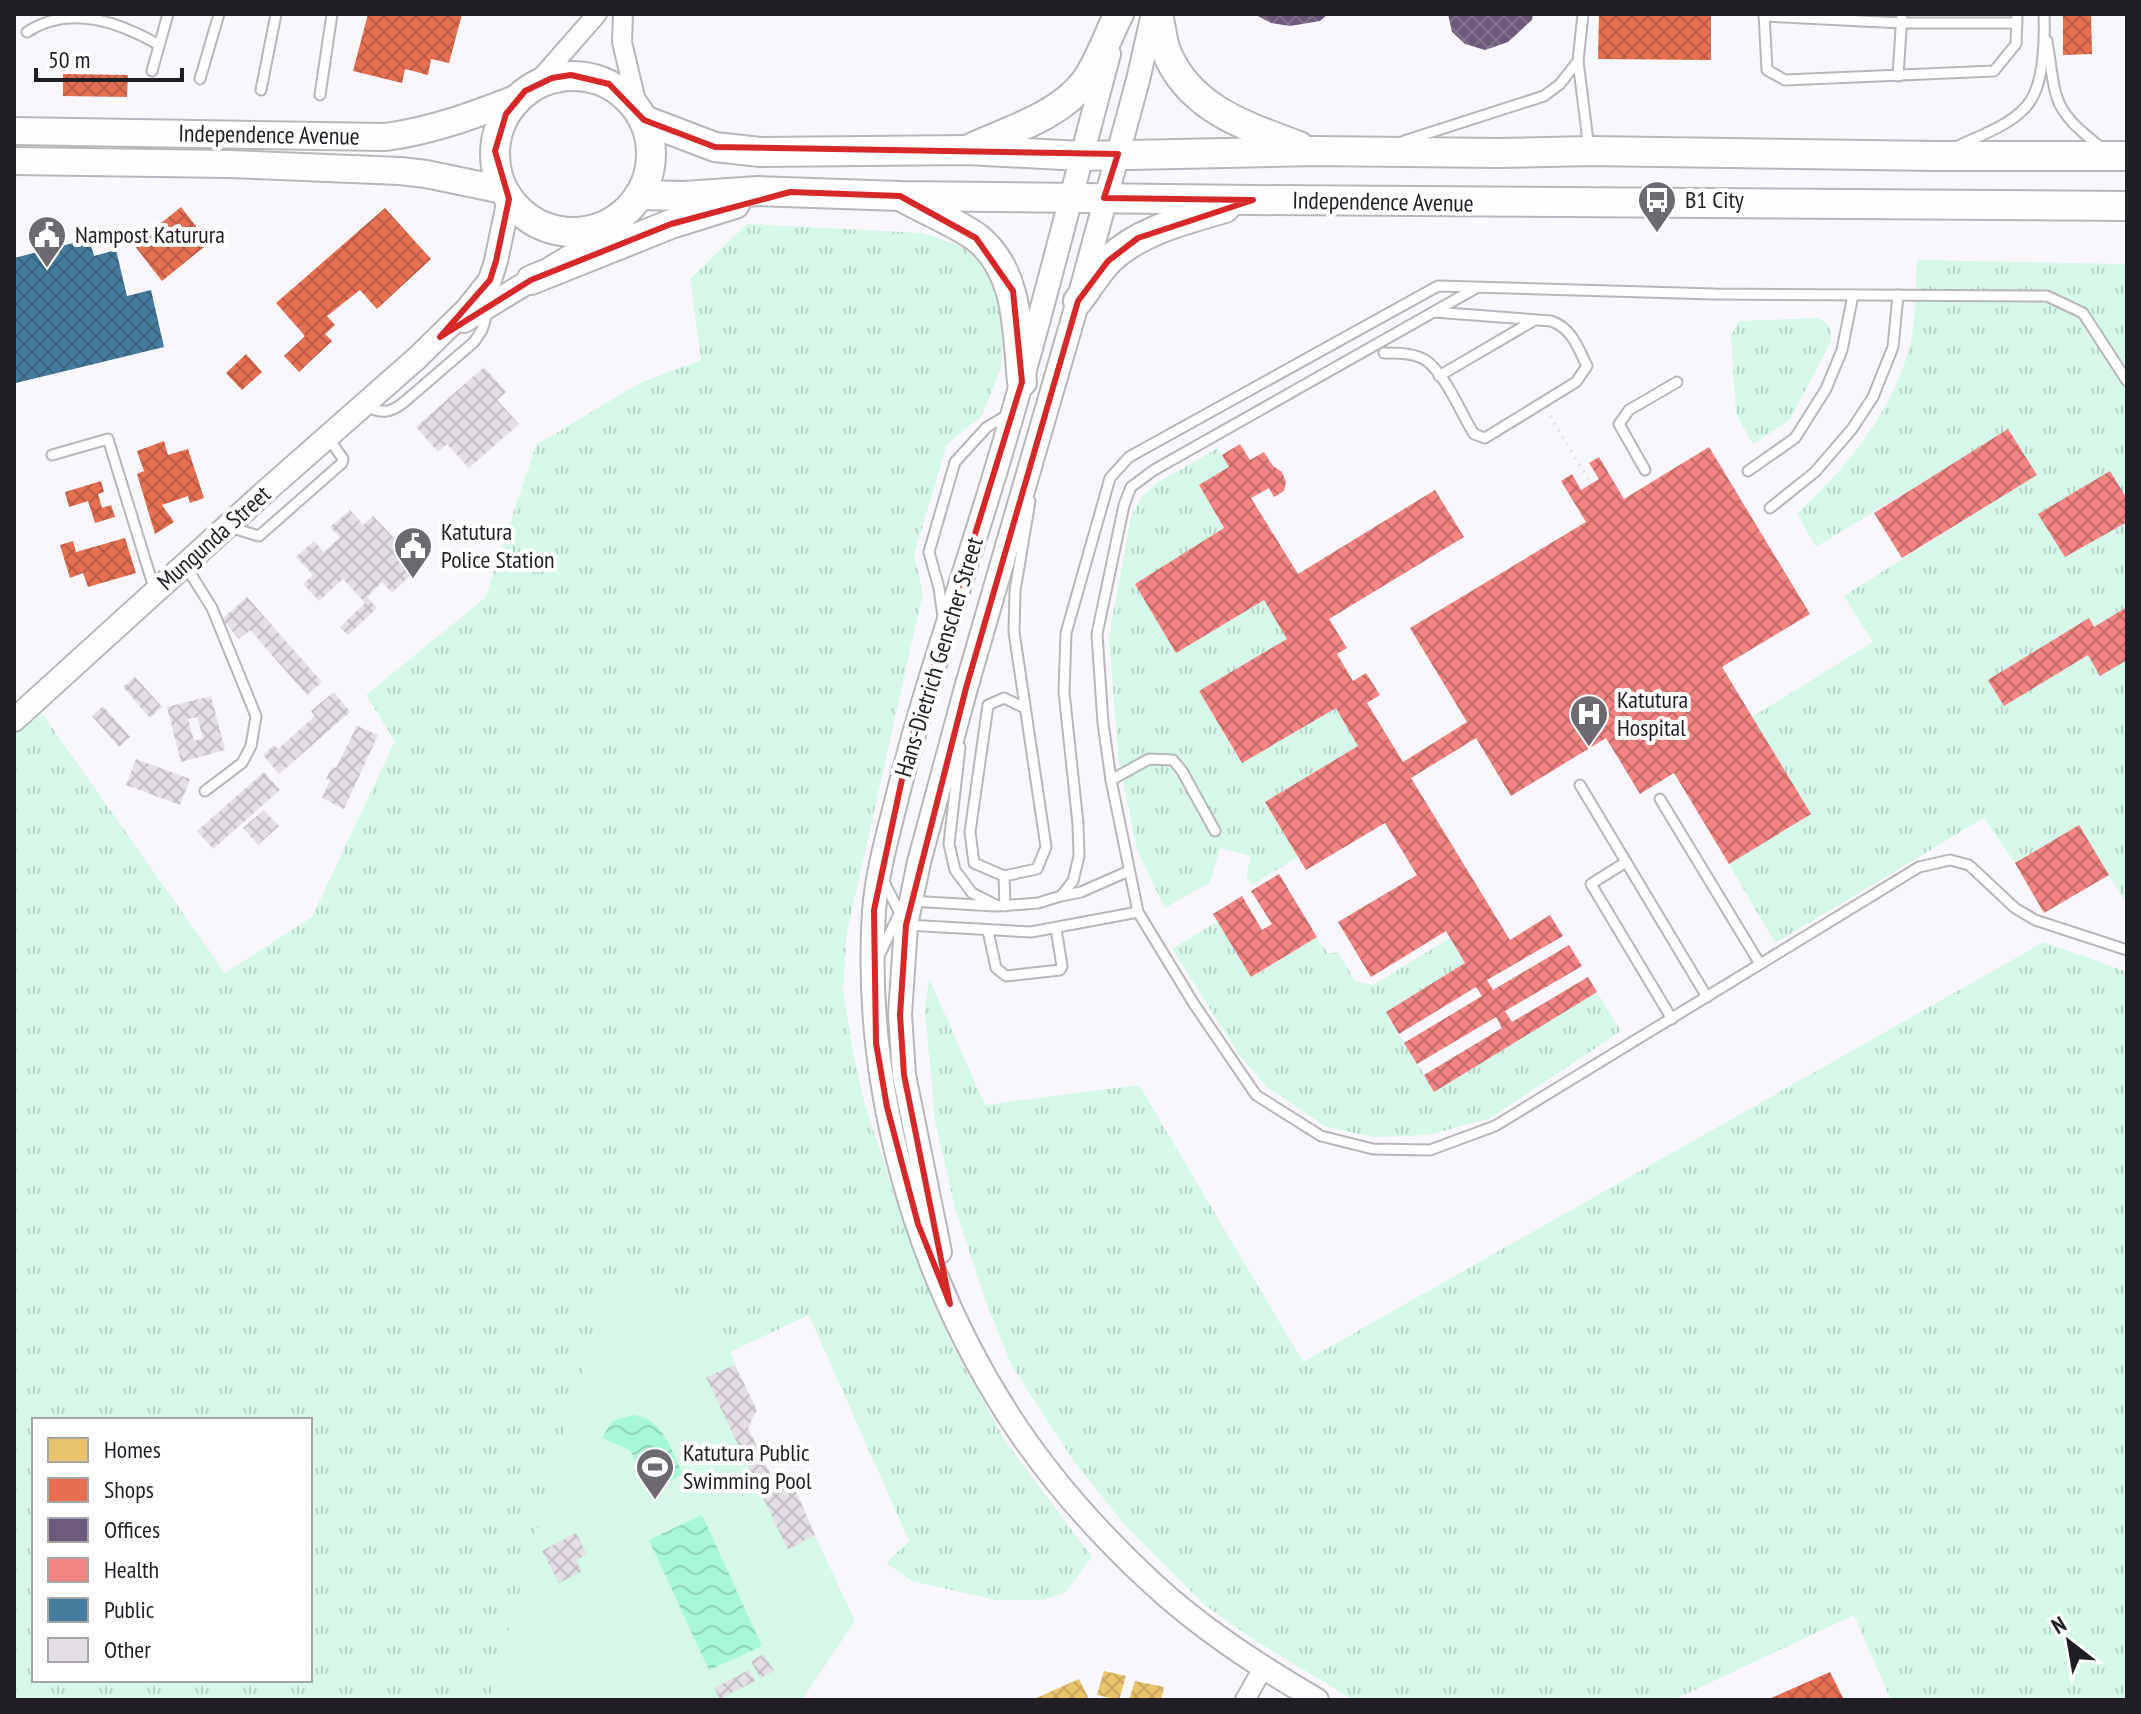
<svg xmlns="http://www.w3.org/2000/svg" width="2141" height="1714" viewBox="0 0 2141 1714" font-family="'PT Sans Narrow',sans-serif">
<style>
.grass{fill:url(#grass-tufts);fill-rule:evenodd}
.pitch{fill:#d5f8e9}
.water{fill:url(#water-waves)}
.homes{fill:url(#homes-cross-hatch)}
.shops{fill:url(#shops-cross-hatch)}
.offices{fill:url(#offices-cross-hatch)}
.health{fill:url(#health-cross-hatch)}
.public{fill:url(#public-cross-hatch)}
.building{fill:url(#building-cross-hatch);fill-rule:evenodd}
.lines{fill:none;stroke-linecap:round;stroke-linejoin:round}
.service-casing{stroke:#b9b6bb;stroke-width:13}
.minor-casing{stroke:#b9b6bb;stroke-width:22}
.tertiary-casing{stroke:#b9b6bb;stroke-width:26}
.secondary-casing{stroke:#b9b6bb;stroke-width:30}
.primary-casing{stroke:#b9b6bb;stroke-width:32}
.path{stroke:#e0dfe1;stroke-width:3;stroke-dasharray:2 6;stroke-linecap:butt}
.service{stroke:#fefeff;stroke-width:9}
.minor{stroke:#fefeff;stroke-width:18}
.tertiary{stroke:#fefeff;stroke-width:22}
.secondary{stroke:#fefeff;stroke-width:26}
.primary{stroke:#fefeff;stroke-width:28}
.marked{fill:none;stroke:#d62828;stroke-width:6;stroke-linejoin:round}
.labels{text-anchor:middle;stroke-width:8;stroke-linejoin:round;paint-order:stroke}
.street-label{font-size:24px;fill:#211d24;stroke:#fff}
.poi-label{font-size:24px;fill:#211d24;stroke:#fff;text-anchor:start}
</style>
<defs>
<pattern id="grass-tufts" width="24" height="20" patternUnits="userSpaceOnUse" patternTransform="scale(2)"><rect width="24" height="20" fill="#d5f8e9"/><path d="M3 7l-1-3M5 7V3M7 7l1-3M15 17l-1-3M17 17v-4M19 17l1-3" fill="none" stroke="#b7d4c8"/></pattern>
<pattern id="water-waves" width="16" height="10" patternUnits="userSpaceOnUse" patternTransform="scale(2)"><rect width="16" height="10" fill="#a7f8d7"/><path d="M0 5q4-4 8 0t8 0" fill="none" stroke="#8fd4b8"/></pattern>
<pattern id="homes-cross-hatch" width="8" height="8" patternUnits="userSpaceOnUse" patternTransform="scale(2)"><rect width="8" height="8" fill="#e9c46a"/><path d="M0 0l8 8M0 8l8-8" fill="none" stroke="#c8a85c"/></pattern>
<pattern id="shops-cross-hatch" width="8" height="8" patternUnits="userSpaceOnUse" patternTransform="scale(2)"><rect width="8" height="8" fill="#e76f51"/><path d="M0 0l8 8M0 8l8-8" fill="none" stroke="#bb5b43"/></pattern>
<pattern id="offices-cross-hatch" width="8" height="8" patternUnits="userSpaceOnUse" patternTransform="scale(2)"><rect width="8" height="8" fill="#6d597a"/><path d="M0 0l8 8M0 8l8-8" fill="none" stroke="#81728b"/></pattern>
<pattern id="health-cross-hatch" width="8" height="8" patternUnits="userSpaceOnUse" patternTransform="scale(2)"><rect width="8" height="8" fill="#f28482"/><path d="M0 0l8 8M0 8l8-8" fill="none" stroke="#c46b6a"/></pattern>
<pattern id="public-cross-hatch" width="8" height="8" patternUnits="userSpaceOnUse" patternTransform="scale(2)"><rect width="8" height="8" fill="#457b9d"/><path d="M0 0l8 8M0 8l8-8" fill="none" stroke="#396480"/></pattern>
<pattern id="building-cross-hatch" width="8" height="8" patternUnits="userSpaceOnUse" patternTransform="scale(2)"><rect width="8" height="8" fill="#e3dfe5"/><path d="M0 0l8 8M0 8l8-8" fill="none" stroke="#c2bfc4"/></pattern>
</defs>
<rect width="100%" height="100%" fill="#faf7fc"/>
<g class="grass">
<path d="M747,224L922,233L963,247L984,266L1000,298L1003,330L1001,368L982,416L947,444L914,555L923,593L847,932L843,989L853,1053L865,1104L900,1213L947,1334L1005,1441L1092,1557L1065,1593L1042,1600H996L912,1581L886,1563L909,1541L809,1315L730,1352L714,1303L608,1281L489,1700H14V720L34,702L225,973L312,917L395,741L366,695L485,598L536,445L640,383L701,360L690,279ZM34,1420H310V1680H34Z"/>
<path d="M1917,260L2127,264V726L2124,728L2127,732V801L2124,803L2127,809V896L2123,898L2079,825L2015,863L1984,818L1775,943L1729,864L1811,814L1752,717L1873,642L1844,596L2036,475L2008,430L1816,547L1797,514C1850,464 1897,408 1912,335C1916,311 1915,284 1917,260Z"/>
<path d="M1819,318L1830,326L1831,341L1790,420L1753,444L1736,414L1731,336L1739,321Z"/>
<path d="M1218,448L1229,467L1199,486L1287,639L1199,691L1241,763L1336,708L1358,746L1265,802L1298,857L1252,885L1246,877L1251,856L1220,848L1210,882L1165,908L1138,852L1119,763L1109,637L1131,517L1141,497L1159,482Z"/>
<path d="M1218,921L1252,977L1317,937L1328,954L1338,952L1355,981L1373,985L1450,938L1465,963L1386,1013L1434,1091L1597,992L1621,1031L1491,1118L1429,1135L1374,1137L1326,1127L1268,1088L1240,1056L1172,949Z"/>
<path d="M2044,942L2127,972V1700H1891L1854,1615L1673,1700H1354L1254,1640L1205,1605L1125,1525L1075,1463L1011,1364L986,1302L955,1208L935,1121L925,1010L929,978L985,1105L1139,1085L1303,1362Z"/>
</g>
<path class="pitch" d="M608,1281L714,1303L735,1365L707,1377L788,1550L815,1535L855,1621L802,1700H489Z"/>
<g class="water">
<path d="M633,1415C663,1418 671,1450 683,1474L652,1491L630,1450L602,1438L612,1421Z"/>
<path d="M702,1515L762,1646L709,1670L649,1540Z"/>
</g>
<g class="homes">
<path d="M1104,1671L1126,1676L1119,1700L1097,1695Z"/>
<path d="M1079,1679L1088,1697L1083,1700H1032Z"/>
<path d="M1135,1681L1164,1687L1161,1700H1129Z"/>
</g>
<g class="shops">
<path d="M368,14H462L449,63L431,59L428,75L405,69L402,83L353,71Z"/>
<path d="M1599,14H1711V60L1598,59Z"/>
<path d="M2063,14H2091L2092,54L2063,55Z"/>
<path d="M63,74L128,75L127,97L63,96Z"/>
<path d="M181,207L209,243L162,281L134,245Z"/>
<path d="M385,208L431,259L377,309L360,290L327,316L335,325L325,334L332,341L299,372L284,356L305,336L276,303Z"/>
<path d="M246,354L262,372L242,390L226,373Z"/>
<path d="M164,441L168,455L188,449L204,498L190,503L188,496L162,505L174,522L155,534L137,474L144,471L137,451Z"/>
<path d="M101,481L104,492L98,494L102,508L111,505L115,517L95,523L88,501L69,507L65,492Z"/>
<path d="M125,538L136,573L88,587L83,573L70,578L60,545L73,541L76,552Z"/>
<path d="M1830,1672L1844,1700H1767Z"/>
</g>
<g class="offices">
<path d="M1254,14H1328L1320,21L1290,26L1271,23Z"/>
<path d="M1448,14H1533L1532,20L1508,42L1485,50L1465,44L1452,32Z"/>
</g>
<g class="health">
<path d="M2008,429L2037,475L1902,558L1874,513Z"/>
<path d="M1240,444L1250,460L1264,452L1273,466L1282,472L1286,482L1284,491L1274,497L1269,488L1251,498L1298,574L1435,490L1464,537L1329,619L1347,648L1337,654L1353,681L1366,673L1380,695L1367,703L1403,762L1467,722L1410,628L1586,522L1561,481L1572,474L1581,490L1599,479L1589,463L1599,457L1624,499L1709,447L1810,614L1722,667L1811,814L1729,864L1674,773L1640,794L1606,738L1511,796L1476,738L1411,778L1510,940L1550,915L1563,936L1487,980L1493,990L1569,945L1582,966L1505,1011L1512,1022L1588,977L1597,992L1434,1092L1424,1075L1502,1028L1496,1017L1417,1064L1404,1043L1482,996L1476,987L1399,1034L1386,1012L1465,963L1446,931L1371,977L1338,922L1417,875L1385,823L1306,870L1265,802L1358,746L1336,708L1242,763L1199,691L1287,639L1264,600L1176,653L1135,584L1224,528L1199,485L1229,467L1222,455Z"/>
<path d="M2110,471L2127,499V522L2065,557L2038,514Z"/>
<path d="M2127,607V660L2100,676L2088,655L2004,706L1988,680L2089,618L2094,627Z"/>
<path d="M2079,825L2109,875L2044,913L2015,863Z"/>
<path d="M1279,874L1317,937L1251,977L1213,914L1242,896L1262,930L1272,924L1251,891Z"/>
</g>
<path class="public" d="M89,239L94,256L116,250L127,296L151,290L164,347L16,383L14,258Z"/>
<g class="building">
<path d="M484,367L506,392L497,400L519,424L469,468L447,444L438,452L416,427Z"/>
<path d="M350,510L363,525L373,516L420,566L392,593L382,582L367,597L377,608L348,635L340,627L365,603L343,579L319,601L303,584L313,575L296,557L314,541L324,552L340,537L330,527Z"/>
<path d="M247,597L322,682L307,695L250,630L239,639L222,619Z"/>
<path d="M135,677L162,707L150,718L123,687Z"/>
<path d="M334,692L350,712L279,774L263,755L274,745L278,749L315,716L311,711Z"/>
<path d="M211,696L225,750L181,762L167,707ZM197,717L203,738L194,741L188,719Z"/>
<path d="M103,706L130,737L119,747L92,716Z"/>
<path d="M357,726L378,735L344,809L322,798L330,780L326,779L332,767L336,768Z"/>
<path d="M136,759L190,779L180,805L126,785Z"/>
<path d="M264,772L280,790L213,849L197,831Z"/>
<path d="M264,810L279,826L258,845L243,828Z"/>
<path d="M735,1365L757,1410L748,1428L777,1487L796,1491L815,1535L788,1550L706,1377Z"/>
<path d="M576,1533L587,1554L576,1560L582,1571L559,1583L542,1551Z"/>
<path d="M764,1654L774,1671L760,1678L751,1661Z"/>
<path d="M749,1670L755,1681L720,1699L714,1688Z"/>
</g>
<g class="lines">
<g class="service-casing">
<g id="service">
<path d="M1583,14L1578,61L1589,149"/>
<path d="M1764,14L1767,70L1785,80L1994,71L2016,44L2017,14"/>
<path d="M1764,16L1902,23H2017"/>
<path d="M27,32C70,4 119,22 159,45"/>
<path d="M2047,41C2057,104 2051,108 2103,149"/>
<path d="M152,71L168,14"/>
<path d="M1898,76L1902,14"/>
<path d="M200,79L219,14"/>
<path d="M261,90L276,14"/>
<path d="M320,95L332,14"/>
<path d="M1404,141L1544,96L1560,84L1578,61"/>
<path d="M1958,146C1981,135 2017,123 2031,100C2044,79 2045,38 2044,14"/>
<path d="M1476,288L1154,470L1131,487L1124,505L1097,634L1103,723L1111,780L1138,912L1194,1004L1256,1095L1321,1136L1373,1149L1430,1150L1495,1126L1919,867L1950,860L1969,865L2015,908L2035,920L2127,950"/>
<path d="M1384,353C1398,353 1417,353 1428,362C1448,379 1460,412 1474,434L1485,438L1576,382L1587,366C1578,348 1572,328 1551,321L1434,312"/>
<path d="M1439,376L1533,321"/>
<path d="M365,406C381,414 390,413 403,403L474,342L482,330L488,311"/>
<path d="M52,455L108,439L154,588"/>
<path d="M1645,470L1619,424L1629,410L1677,382"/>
<path d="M1748,471L1795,438L1826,389L1842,350L1853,295"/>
<path d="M1770,508L1815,472L1852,429L1873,397L1893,347L1898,295"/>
<path d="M229,527L259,536L342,463L343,459L328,437"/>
<path d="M185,565L212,608L256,716L251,746L242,763L205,791"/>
<path d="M943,617L939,588L929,552L955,462L987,427L1009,414"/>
<path d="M1025,708L1004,698L988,705L970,832L974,863L1004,876L1037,869L1046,847L1014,632L1015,591L1030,501"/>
<path d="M960,747L949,844L955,870L972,893L998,906L1038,903L1061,896L1073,881L1079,856L1078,824L1064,692L1066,633L1110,478L1129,457L1438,286L1714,294L2047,296L2083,313L2127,381"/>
<path d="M1111,780L1149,759L1173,760L1182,771L1215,831"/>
<path d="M1580,785L1707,997"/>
<path d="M1660,799L1760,964"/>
<path d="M1626,862L1591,884L1672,1019"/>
<path d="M1004,876L1005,906"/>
<path d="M883,880L906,925L1031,932L1138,912"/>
<path d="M1061,896L1081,892L1129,871"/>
<path d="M910,901L995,906"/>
<path d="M988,931L996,968L1006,976L1060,970L1062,966L1056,929"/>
<path d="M879,956L900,912"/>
</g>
</g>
<g class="minor-casing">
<g id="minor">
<path d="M623,14L622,42L638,110"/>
<path d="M534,86L597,14"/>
<path d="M1245,1700L1263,1668"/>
</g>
</g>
<g class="tertiary-casing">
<g id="tertiary">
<path d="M1109,54C1068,206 1031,359 984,509C954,606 920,703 896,802C887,838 877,873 874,911C863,1084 914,1267 1007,1413C1046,1474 1098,1533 1151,1582C1200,1628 1259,1666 1317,1700"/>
<path d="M464,321L574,254L619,217"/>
<path d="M14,720L266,491L417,358L467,309L490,280L496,261L509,199"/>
<path d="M940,1252L904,1075L900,1015L906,925L919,862L966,688L1078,301L1138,80L1153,14"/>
</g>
</g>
<g class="secondary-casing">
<g id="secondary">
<path d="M14,131L385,137C432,131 474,115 518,98"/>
<path d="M14,161L229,164L400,171L426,174L503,190"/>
</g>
</g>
<g class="primary-casing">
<g id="primary">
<path d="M1158,14C1161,26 1162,40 1166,51C1189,109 1246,126 1299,146"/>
<circle cx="573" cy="154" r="78"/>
<path d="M644,120L715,147L760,152L967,150L1081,156L1314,151L1499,153L1590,151L1937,156H2127"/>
<path d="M971,148C1008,131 1059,116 1085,82C1099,63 1108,35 1119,14"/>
<path d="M639,195L684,196L758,191L900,196L1253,200L2127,206"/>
<path d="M904,198C927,211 955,222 976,237C1020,271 1017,333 1022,382"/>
<path d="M531,280L671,224L735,204"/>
<path d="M1078,301C1088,288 1097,272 1109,260C1140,230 1185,220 1225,208"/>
</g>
</g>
<path class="path" d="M1550,416L1591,484"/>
<use href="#service" class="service"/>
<use href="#minor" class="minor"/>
<use href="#tertiary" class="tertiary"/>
<use href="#secondary" class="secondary"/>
<use href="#primary" class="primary"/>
</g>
<path class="marked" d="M571,75L609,84L644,120L715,147L1118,154L1104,198L1253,200L1138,238L1108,261L1078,301L966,688L906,925L900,1015L904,1075L950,1304L918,1224L887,1107L876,1043L874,910L908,751L1022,382L1013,291L976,238L900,196L790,192L671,224L531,280L440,337L490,280L496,261L509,199L495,151L506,114L525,91L552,78Z"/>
<defs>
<g id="bus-pin" transform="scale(2)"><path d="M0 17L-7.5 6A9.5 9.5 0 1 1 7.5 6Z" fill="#6d6970" stroke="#fff"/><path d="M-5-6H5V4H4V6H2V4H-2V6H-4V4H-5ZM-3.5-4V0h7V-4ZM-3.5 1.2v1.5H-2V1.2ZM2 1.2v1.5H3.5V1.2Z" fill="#fff"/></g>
<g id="civic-pin" transform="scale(2)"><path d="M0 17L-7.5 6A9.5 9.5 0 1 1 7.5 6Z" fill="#6d6970" stroke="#fff"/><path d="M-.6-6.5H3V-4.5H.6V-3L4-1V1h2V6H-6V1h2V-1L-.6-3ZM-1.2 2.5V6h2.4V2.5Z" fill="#fff"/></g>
<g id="hospital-pin" transform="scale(2)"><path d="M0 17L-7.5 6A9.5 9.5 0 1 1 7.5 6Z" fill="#6d6970" stroke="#fff"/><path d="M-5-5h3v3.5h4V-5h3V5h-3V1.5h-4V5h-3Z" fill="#fff"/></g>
<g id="stadium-pin" transform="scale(2)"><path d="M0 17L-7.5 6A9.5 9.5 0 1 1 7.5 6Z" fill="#6d6970" stroke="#fff"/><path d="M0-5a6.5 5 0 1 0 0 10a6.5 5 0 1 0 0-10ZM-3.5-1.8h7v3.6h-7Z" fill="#fff"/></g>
</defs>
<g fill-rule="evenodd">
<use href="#bus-pin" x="1657" y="200"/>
<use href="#civic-pin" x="47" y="235"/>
<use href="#civic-pin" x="413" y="546"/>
<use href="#hospital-pin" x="1589" y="714"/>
<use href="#stadium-pin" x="655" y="1467"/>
</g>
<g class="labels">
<g class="street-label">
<text transform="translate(269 135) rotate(1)" y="8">Independence Avenue</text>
<text transform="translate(1383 202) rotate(1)" y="8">Independence Avenue</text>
<text transform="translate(214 538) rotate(-42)" y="8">Mungunda Street</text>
<text transform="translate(939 657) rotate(-73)" y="8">Hans-Dietrich Genscher Street</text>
</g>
<g class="poi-label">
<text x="1685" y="208">B1 City</text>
<text x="75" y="243">Nampost Katurura</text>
<text x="441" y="540">Katutura<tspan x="441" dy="28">Police Station</tspan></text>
<text x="1617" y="708">Katutura<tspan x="1617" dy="28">Hospital</tspan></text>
<text x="683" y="1461">Katutura Public<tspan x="683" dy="28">Swimming Pool</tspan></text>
</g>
</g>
<rect width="2141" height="1714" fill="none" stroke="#211d24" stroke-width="32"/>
<rect x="32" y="1418" width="280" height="264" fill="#ffffff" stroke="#a6a5a7" stroke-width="2"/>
<rect x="48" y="1438" width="40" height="24" fill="#e9c46a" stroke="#a6a5a7" stroke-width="2"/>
<text x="104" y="1458" font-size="24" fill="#211d24">Homes</text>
<rect x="48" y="1478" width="40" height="24" fill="#e76f51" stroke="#a6a5a7" stroke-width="2"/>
<text x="104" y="1498" font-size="24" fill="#211d24">Shops</text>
<rect x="48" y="1518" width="40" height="24" fill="#6d597a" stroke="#a6a5a7" stroke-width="2"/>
<text x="104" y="1538" font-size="24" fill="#211d24">Offices</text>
<rect x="48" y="1558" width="40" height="24" fill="#f28482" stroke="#a6a5a7" stroke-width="2"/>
<text x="104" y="1578" font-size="24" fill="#211d24">Health</text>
<rect x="48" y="1598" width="40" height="24" fill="#457b9d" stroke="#a6a5a7" stroke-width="2"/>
<text x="104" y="1618" font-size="24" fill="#211d24">Public</text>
<rect x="48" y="1638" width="40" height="24" fill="#e3dfe5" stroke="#a6a5a7" stroke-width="2"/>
<text x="104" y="1658" font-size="24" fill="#211d24">Other</text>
<g transform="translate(2069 1642) rotate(329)" stroke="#ffffff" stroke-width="6" paint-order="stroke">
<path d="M0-6L14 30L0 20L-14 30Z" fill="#211d24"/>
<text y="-12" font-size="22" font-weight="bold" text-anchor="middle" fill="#211d24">N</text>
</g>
<path d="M36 68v12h146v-12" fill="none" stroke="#211d24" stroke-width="4"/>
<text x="48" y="68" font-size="24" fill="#211d24" stroke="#ffffff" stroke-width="6" paint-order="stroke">50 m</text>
</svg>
